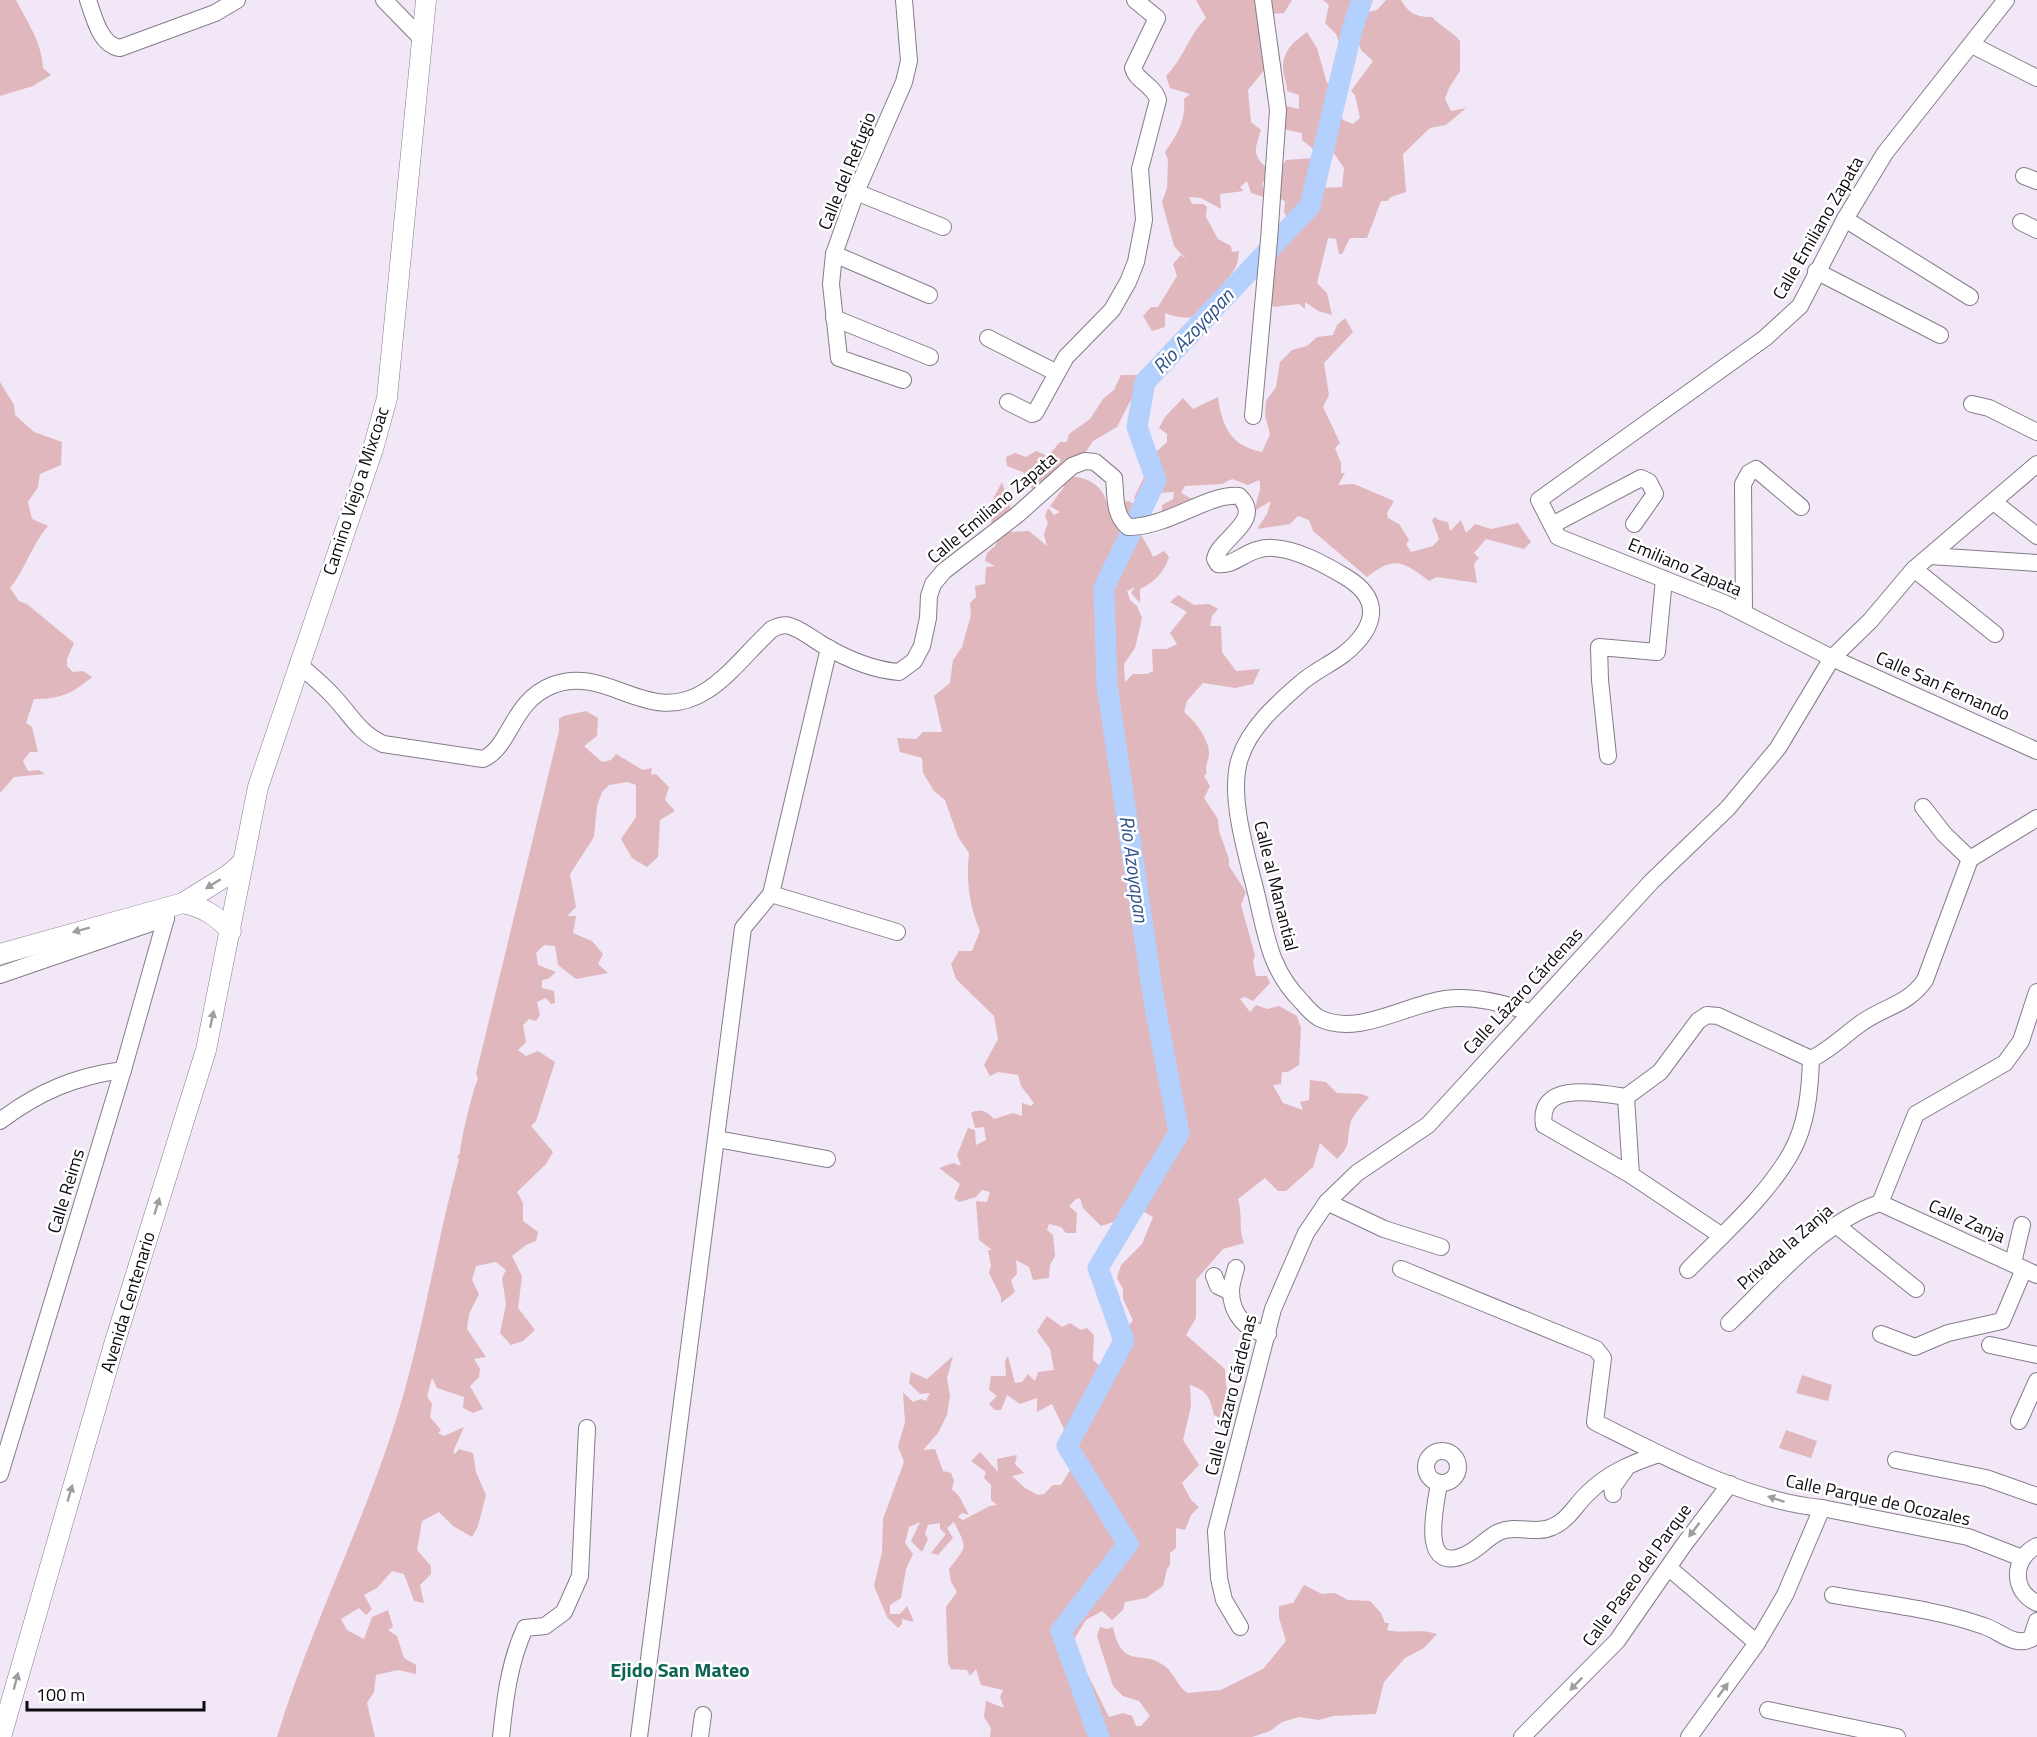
<svg xmlns="http://www.w3.org/2000/svg" width="2037" height="1737" viewBox="0 0 2037 1737" font-family="'Titillium Web',sans-serif">
<style>
.green{fill:#e0b7bc}
.lines{fill:none;stroke-linecap:round;stroke-linejoin:round}
.river{stroke:#b4d0fd;stroke-width:21}
.minor-casing{stroke:#857c8a;stroke-width:18}
.major-casing{stroke:#857c8a;stroke-width:21}
.minor{stroke:#fff;stroke-width:16}
.major{stroke:#fff;stroke-width:20}
.oneway{fill:#9e9d9f}
.labels{text-anchor:middle;stroke-width:5;stroke-linejoin:round;paint-order:stroke}
.street-label{font-size:18px;fill:#0d0a0f;stroke:#fff}
.water-label{font-size:20px;font-style:italic;fill:#30538a;stroke:#fff}
.neighbourhood-label{font-size:20px;font-weight:bold;fill:#0d6455;stroke:#fff}
</style>
<rect width="100%" height="100%" fill="#f1e7f6"/>
<g class="green">
<path d="M0,0H16C27,22 42,42 43,68L51,75L33,86L0,96Z"/>
<path d="M1196,0H1292L1284,13L1271,14L1270,63L1248,90L1251,122L1261,130C1254,152 1252,155 1270,171L1262,184L1267,198L1251,193L1247,181L1240,187L1244,191L1220,194L1221,209L1201,198L1189,197L1192,204H1203L1207,207L1206,217L1218,239L1231,246L1232,252L1239,251C1237,268 1236,268 1226,281C1221,289 1218,298 1213,306C1202,321 1178,319 1165,313V327L1152,331L1143,316L1151,307H1158L1177,276L1173,264L1181,255L1187,260L1174,246L1162,202L1167,188L1168,160L1165,152C1177,135 1186,121 1184,99L1190,94L1170,88L1166,76C1184,58 1187,38 1206,18Z"/>
<path d="M1323,0H1363L1367,12L1377,10L1386,0H1401C1409,14 1417,17 1432,17C1441,27 1452,31 1460,41V71L1449,88L1445,99L1451,111L1466,108L1446,125L1430,128L1403,154L1406,192L1391,197L1387,201H1381L1367,238H1350L1342,254H1339L1336,239L1328,238L1317,283L1327,293L1332,315L1318,311L1305,302V309L1299,304L1273,307L1258,267L1261,256L1291,225L1284,212L1285,201L1271,195L1274,180L1286,160L1314,158L1315,188L1342,187L1344,168L1331,149H1313L1302,140V133L1283,129L1280,119L1286,106L1299,109V95L1287,91C1287,83 1283,75 1283,67C1283,50 1295,41 1307,32L1317,48L1327,83L1332,85L1338,79L1339,108L1343,120L1353,124L1360,118L1355,95L1351,91L1373,61L1361,50L1358,42L1345,56L1336,34L1325,23L1329,5Z"/>
<path d="M1345,318L1353,332L1324,363L1329,395L1323,407L1340,443L1335,448L1341,463V473H1345L1338,485L1354,484L1394,501L1387,513L1388,518L1399,524L1409,540L1406,544L1411,552L1433,546L1439,539L1432,520L1435,517L1439,520L1448,522L1450,531L1461,520L1466,533L1475,524L1491,529L1518,523L1531,542L1524,549L1486,539L1474,553L1479,558L1474,564L1477,583L1437,577L1429,581C1403,562 1395,555 1367,577L1313,531L1309,520L1298,516L1290,524L1257,529L1267,514L1271,501L1256,510C1255,498 1263,491 1259,480L1248,485L1232,479L1222,484L1185,486L1181,493L1194,500L1162,514V505L1173,499L1174,492L1144,494L1151,507C1127,530 1145,535 1153,557L1164,551L1169,557C1164,572 1155,582 1140,589V603L1131,593L1135,587L1127,591L1130,600L1137,606L1142,618L1135,648L1124,664L1125,682L1133,674H1147L1153,671L1152,649H1167L1177,644L1170,633L1187,612L1170,602L1178,595L1194,605L1209,604L1218,609L1212,616L1210,626H1221L1222,652L1236,671L1260,669L1253,684L1235,688L1203,683L1187,701L1184,712C1194,720 1210,740 1209,754C1209,762 1204,765 1207,773L1204,776L1210,786L1204,798L1218,819L1219,831L1229,859V866L1246,892L1241,905L1255,955L1253,962L1256,976H1267L1270,983L1253,1001L1245,997L1240,999L1250,1012L1256,1005L1267,1009L1279,1006L1297,1016L1301,1028L1299,1065L1288,1072H1282L1281,1084L1273,1085L1283,1103L1303,1110L1300,1102L1309,1100L1310,1080L1326,1082L1337,1093L1362,1094L1369,1097C1363,1105 1351,1116 1350,1125C1346,1142 1352,1144 1337,1159L1320,1143L1313,1167L1286,1191H1278L1265,1178L1238,1199C1243,1214 1238,1228 1244,1243L1223,1249L1196,1280V1318L1186,1335L1225,1369L1226,1385L1237,1407L1230,1423L1214,1415C1210,1398 1207,1390 1190,1385L1191,1406L1183,1440L1199,1465L1182,1483L1191,1500L1199,1507L1191,1515L1185,1530L1176,1528V1548L1170,1553V1565L1167,1569L1163,1586L1146,1598L1125,1602L1123,1610L1112,1620L1102,1611L1086,1620L1070,1646L1077,1654L1063,1651L1073,1668L1083,1665L1109,1717L1123,1713L1132,1716L1136,1726H1141L1150,1716L1139,1701L1123,1696L1113,1686L1097,1636L1100,1627L1107,1629L1113,1627C1122,1672 1144,1648 1166,1667C1174,1674 1178,1686 1187,1693L1221,1690L1263,1669L1286,1641L1279,1618V1606L1293,1603L1304,1585L1322,1594L1335,1593L1348,1600L1370,1601L1381,1613L1385,1623H1389L1387,1630C1404,1634 1420,1628 1437,1634L1424,1648L1405,1658L1384,1682L1376,1714L1333,1716L1319,1720L1299,1717L1282,1722L1270,1731L1252,1737H990L991,1728L984,1717L986,1701L1004,1708L1000,1697L1003,1690L981,1685L976,1669L970,1676L967,1670L951,1669L948,1663L946,1607L957,1592L951,1582L949,1569C967,1545 968,1550 954,1522L947,1528L953,1538L938,1555L931,1553L946,1534L940,1529V1523L928,1525L925,1534L928,1539L922,1552L911,1541L920,1522L909,1527L905,1543L913,1554L906,1569L901,1598L890,1605V1614H900L907,1606L914,1622L902,1619V1624L898,1628L887,1617L874,1586L882,1552L883,1519L904,1462L898,1446L905,1423L903,1392L913,1402L921,1399L926,1401L930,1393L920,1394L909,1383L911,1372L927,1379L953,1356L947,1378L950,1396L947,1415L938,1433L923,1450L935,1449L943,1471L951,1473L954,1481L952,1489L959,1496L969,1515L962,1513L958,1517L963,1520L990,1506L997,1505L991,1500V1485L984,1478L986,1472L971,1461L980,1452L998,1472L997,1459L1017,1455L1015,1464L1024,1473L1012,1476L1025,1488L1038,1495L1044,1494L1053,1485H1061L1080,1454L1069,1450L1074,1432L1065,1431L1052,1404L1037,1412V1398L1020,1404L1007,1395L1001,1410H995L989,1404L997,1396L989,1390L991,1376H1006L1005,1361L1008,1356L1015,1383L1022,1382L1028,1374L1035,1381L1038,1372L1054,1370L1050,1349L1037,1331L1047,1316L1062,1327L1070,1323L1081,1330L1087,1328L1094,1335L1093,1360L1115,1380L1113,1374L1116,1366C1111,1347 1122,1336 1133,1320L1123,1299V1289L1117,1278L1121,1265L1142,1244L1153,1217L1139,1209L1116,1225L1113,1222L1101,1226L1083,1208L1080,1198L1076,1199L1069,1206L1077,1213L1076,1233H1066L1061,1227L1049,1224L1047,1230L1053,1235L1055,1256L1050,1265L1049,1278L1033,1280L1029,1267L1016,1260L1017,1274L1011,1280L1015,1292L1001,1303V1297L989,1273L991,1266L988,1250H992L979,1240L976,1201L987,1202L990,1192L982,1190L976,1197L959,1202L954,1198L960,1184L939,1168L953,1163L961,1166L957,1155L968,1128L975,1130L976,1145L986,1140L984,1127L975,1128L971,1113C981,1108 986,1111 994,1119L1013,1113L1022,1116V1103L1031,1106L1034,1103L1021,1086L1018,1075L998,1072L990,1076L984,1065L998,1039L994,1016L956,979L951,964L959,951H972L980,931C969,905 966,881 969,853L958,837L945,800L934,791L923,773L922,758L900,752L897,738L916,739L923,732H942L934,696L950,683L953,660L962,647L971,615L970,603L976,597L975,586L985,584L986,567L995,566L985,561L987,553L995,546L1001,533L991,524L992,517L995,514L991,510L992,501L1002,482L1014,518L1007,532L1029,531L1047,546L1044,534L1048,523L1045,516L1048,508L1054,515L1060,512L1050,506L1064,487L1061,484L1046,485L1039,482L1041,495L1036,496L1023,472L1007,466L1006,457L1015,453L1026,457L1036,451L1048,456L1060,442H1067L1069,434L1090,419L1103,399L1114,390L1121,375H1137V388L1117,427L1093,441L1070,476C1089,478 1102,485 1107,503L1115,507L1128,501L1139,506L1134,498L1156,452L1167,442V434L1159,428L1165,417L1183,398L1193,409L1218,397C1222,427 1231,446 1262,452L1270,434L1265,415L1266,401L1276,387L1280,362L1292,350L1307,346L1317,337L1333,335L1337,325Z"/>
<path d="M0,382L14,405L15,415L34,432L62,442L61,465L40,474L38,487L28,502L32,519L48,526C32,544 25,570 10,588L19,601L27,604L74,643L67,659V666L73,672L83,671L92,677C72,694 60,699 34,699L26,723L32,727L38,752H30L23,761L28,771L39,770L45,774L14,777L0,793Z"/>
<path d="M586,711L598,718L597,736L584,746L602,762L611,760L616,754L643,770L652,768L651,775L656,774L669,787L665,800L675,811L660,820L658,857L647,867L632,858L621,839L636,817V785L627,782L609,785L602,792L597,806L594,837L570,874L576,907L567,916H576L573,933L592,941L603,954L598,964L608,973L576,979L558,965L555,946L544,945L536,953L538,965L556,972L548,979L542,980V988L554,991L555,1003L551,1004L546,998L537,1002L540,1015L536,1021L529,1019L523,1025L526,1042L518,1050L526,1056L538,1051L555,1062L536,1121L531,1126L553,1152L546,1164L517,1192L523,1203V1221L538,1232L536,1241L526,1245L512,1256L522,1276L518,1308L535,1330L523,1341L511,1345L500,1333L506,1304L502,1278L506,1270L496,1262L476,1266L472,1280L479,1294L469,1314L467,1329L486,1357L474,1359L480,1369L479,1377L470,1386L483,1409L473,1413L463,1408L464,1397L437,1388L432,1378L427,1396L432,1404L430,1417L441,1430L438,1433L444,1436L464,1427L453,1452L455,1454L459,1449L473,1453L476,1472L486,1495L478,1526L472,1537L453,1526L439,1512L422,1521L417,1550L431,1566V1574L420,1585L424,1603L414,1601L404,1574L392,1571L377,1588L364,1595L372,1609L366,1615L359,1608L341,1619L347,1630L364,1639L372,1617L388,1610L393,1627L388,1630L397,1636L404,1658L416,1665V1674L398,1670L376,1675L374,1692L367,1703L375,1737H277C308,1635 356,1539 390,1438C421,1347 434,1252 459,1159L457,1157L460,1153C460,1143 474,1085 478,1079L476,1074L559,731V719L563,716Z"/>
<path d="M1802,1375L1832,1385L1828,1401L1796,1393Z"/>
<path d="M1786,1430L1817,1441L1811,1458L1779,1448Z"/>
</g>
<g class="lines">
<path class="river" d="M1099,1737L1061,1631L1128,1544L1067,1446L1124,1341L1098,1268L1179,1133L1154,1001L1107,685L1104,588L1156,480L1137,427L1145,382L1310,206L1352,30L1362,0"/>
<g class="minor-casing">
<g id="minor">
<path d="M88,0C94,17 100,45 120,48L215,13L237,0"/>
<path d="M384,0L422,39"/>
<path d="M2006,0L1885,153L1845,219L1800,306L1765,338L1539,500L1558,537L1724,603L1832,658L2037,751"/>
<path d="M1972,45L2037,78"/>
<path d="M2024,176L2037,181"/>
<path d="M856,192L943,227"/>
<path d="M1845,219L1970,297"/>
<path d="M2021,222L2037,230"/>
<path d="M834,254L929,295"/>
<path d="M1816,271L1940,335"/>
<path d="M834,318L930,357"/>
<path d="M988,338L1055,372"/>
<path d="M903,380L839,358L831,284L834,254L856,192L904,82L909,61L904,0"/>
<path d="M1008,402L1032,414L1035,413L1066,357L1112,310L1128,282L1136,262L1144,220L1140,169L1158,100C1154,85 1136,81 1133,68L1157,18L1135,0"/>
<path d="M1972,404L1989,408L2037,432"/>
<path d="M1253,416L1269,240L1278,110L1263,0"/>
<path d="M1995,503L2037,536"/>
<path d="M1552,525L1641,478L1649,482L1655,494L1634,524"/>
<path d="M1930,556L2037,563"/>
<path d="M1914,569L1995,634"/>
<path d="M1744,613L1743,484L1749,473L1756,469L1801,507"/>
<path d="M298,664C310,674 322,684 333,696C351,715 359,733 383,744L483,759C511,747 511,701 553,685C608,664 648,728 706,691C731,675 750,649 772,629C778,626 784,624 790,626C802,630 813,639 823,645C847,659 872,670 899,672L914,661L922,646L928,618L929,596L933,584L944,571L1017,515L1072,466L1085,461L1095,462L1114,478C1116,495 1113,514 1128,527C1169,527 1208,493 1239,496C1265,521 1219,538 1215,559L1218,564C1236,567 1248,546 1273,548C1297,549 1324,564 1344,576C1384,599 1376,628 1344,654C1331,664 1315,671 1302,682C1278,703 1250,727 1240,758C1227,797 1249,861 1258,901C1267,941 1272,972 1302,1002C1307,1008 1312,1014 1319,1018C1357,1037 1405,1005 1445,999C1473,995 1503,1003 1529,1012"/>
<path d="M1608,756L1600,680L1599,647L1657,652L1664,579"/>
<path d="M1923,807L1944,834L1970,859"/>
<path d="M771,894L897,932"/>
<path d="M0,975L166,918V912"/>
<path d="M1626,1097C1598,1093 1537,1080 1544,1125L1631,1175L1722,1236"/>
<path d="M0,1121C38,1092 76,1076 123,1070"/>
<path d="M717,1139L827,1159"/>
<path d="M1631,1175L1626,1097L1660,1072L1698,1021L1707,1015L1718,1016L1811,1059"/>
<path d="M1327,1202L1384,1229L1441,1247"/>
<path d="M1880,1203L2037,1275"/>
<path d="M1836,1225L1916,1289"/>
<path d="M2013,1263L2022,1225"/>
<path d="M1236,1268C1234,1275 1231,1284 1231,1291C1231,1314 1247,1332 1268,1334"/>
<path d="M1401,1269L1596,1349L1603,1358L1595,1422C1661,1455 1748,1502 1822,1508L1968,1537L2022,1558"/>
<path d="M1688,1270C1723,1234 1766,1197 1791,1153C1807,1125 1810,1090 1811,1059C1830,1050 1843,1036 1860,1024C1884,1006 1907,1006 1925,980L1970,859L2037,818"/>
<path d="M1214,1276L1218,1286L1231,1292"/>
<path d="M1729,1323C1774,1280 1820,1223 1880,1203L1916,1114L2005,1063L2021,1041L2037,992"/>
<path d="M1881,1334L1915,1347L1948,1333L2002,1321L2024,1269"/>
<path d="M1990,1345L2037,1355"/>
<path d="M2019,1421L2037,1381"/>
<circle cx="1442" cy="1467" r="16"/>
<path d="M1896,1460L1986,1478L2037,1496"/>
<path d="M0,1474L123,1070L166,918"/>
<path d="M1439,1483C1436,1504 1418,1575 1465,1555C1478,1550 1486,1538 1499,1532C1517,1524 1535,1535 1552,1527C1569,1520 1575,1505 1588,1493C1608,1473 1632,1463 1659,1454"/>
<path d="M1613,1494L1612,1488L1625,1470"/>
<path d="M2037,1546C2012,1558 2011,1591 2037,1603"/>
<path d="M1669,1568L1757,1643"/>
<path d="M1833,1595C1883,1604 1936,1609 1984,1626C2000,1631 2013,1647 2031,1639L2037,1621"/>
<path d="M1240,1627L1224,1600L1219,1578L1216,1531L1273,1309L1306,1233L1327,1202L1357,1173L1428,1125L1652,881L1728,808L1778,748L1832,658L1870,621L1914,569L2037,464"/>
<path d="M1768,1710L1897,1737"/>
<path d="M501,1737C505,1699 509,1663 525,1628L545,1626L564,1612L580,1576L587,1428"/>
<path d="M639,1737L743,928L771,894L829,648"/>
<path d="M700,1737L703,1715"/>
<path d="M1522,1737L1617,1641L1683,1546L1730,1484"/>
<path d="M1689,1737L1757,1643L1785,1595L1822,1508"/>
</g>
</g>
<g class="major-casing">
<g id="major">
<path d="M183,903L228,875L242,863"/>
<path d="M0,954L183,903C205,908 215,915 231,931"/>
<path d="M1,1737L113,1348L206,1050L258,787L373,449L387,398L426,0"/>
</g>
</g>
<use href="#minor" class="minor"/>
<use href="#major" class="major"/>
</g>
<defs><path id="oneway-solid" d="M-6-.8H1V-3.2L6.5 0L1 3.2V.8H-6Z" transform="scale(1.5)"/></defs>
<g class="oneway">
<use href="#oneway-solid" transform="translate(213 884) rotate(148)"/>
<use href="#oneway-solid" transform="translate(81 930) rotate(165)"/>
<use href="#oneway-solid" transform="translate(212 1019) rotate(-78)"/>
<use href="#oneway-solid" transform="translate(157 1206) rotate(-73)"/>
<use href="#oneway-solid" transform="translate(70 1493) rotate(-74)"/>
<use href="#oneway-solid" transform="translate(1776 1499) rotate(-162)"/>
<use href="#oneway-solid" transform="translate(1694 1530) rotate(127)"/>
<use href="#oneway-solid" transform="translate(16 1681) rotate(-75)"/>
<use href="#oneway-solid" transform="translate(1576 1684) rotate(134)"/>
<use href="#oneway-solid" transform="translate(1723 1690) rotate(-54)"/>
</g>
<g class="labels">
<g class="street-label">
<text transform="translate(847 171) rotate(-68)" y="6">Calle del Refugio</text>
<text transform="translate(1818 228) rotate(-60)" y="6">Calle Emiliano Zapata</text>
<text transform="translate(356 491) rotate(-72)" y="6">Camino Viejo a Mixcoac</text>
<text transform="translate(992 508) rotate(-40)" y="6">Calle Emiliano Zapata</text>
<text transform="translate(1685 567) rotate(23)" y="6">Emiliano Zapata</text>
<text transform="translate(1943 686) rotate(24)" y="6">Calle San Fernando</text>
<text transform="translate(1276 886) rotate(76)" y="6">Calle al Manantial</text>
<text transform="translate(1523 991) rotate(-47)" y="6">Calle Lázaro Cárdenas</text>
<text transform="translate(66 1191) rotate(-73)" y="6">Calle Reims</text>
<text transform="translate(1967 1221) rotate(24)" y="6">Calle Zanja</text>
<text transform="translate(1785 1247) rotate(-41)" y="6">Privada la Zanja</text>
<text transform="translate(128 1302) rotate(-73)" y="6">Avenida Centenario</text>
<text transform="translate(1231 1395) rotate(-76)" y="6">Calle Lázaro Cárdenas</text>
<text transform="translate(1878 1500) rotate(12)" y="6">Calle Parque de Ocozales</text>
<text transform="translate(1637 1575) rotate(-54)" y="6">Calle Paseo del Parque</text>
</g>
<g class="water-label">
<text transform="translate(1193 331) rotate(-47)" y="7">Rio Azoyapan</text>
<text transform="translate(1134 869) rotate(82)" y="7">Rio Azoyapan</text>
</g>
<g class="neighbourhood-label">
<text x="680" y="1677">Ejido San Mateo</text>
</g>
</g>
<path d="M27 1701v9h177v-9" fill="none" stroke="#0d0a0f" stroke-width="3"/>
<text x="36" y="1701" font-size="18" fill="#0d0a0f" stroke="#ffffff" stroke-width="4.5" paint-order="stroke">100 m</text>
</svg>
